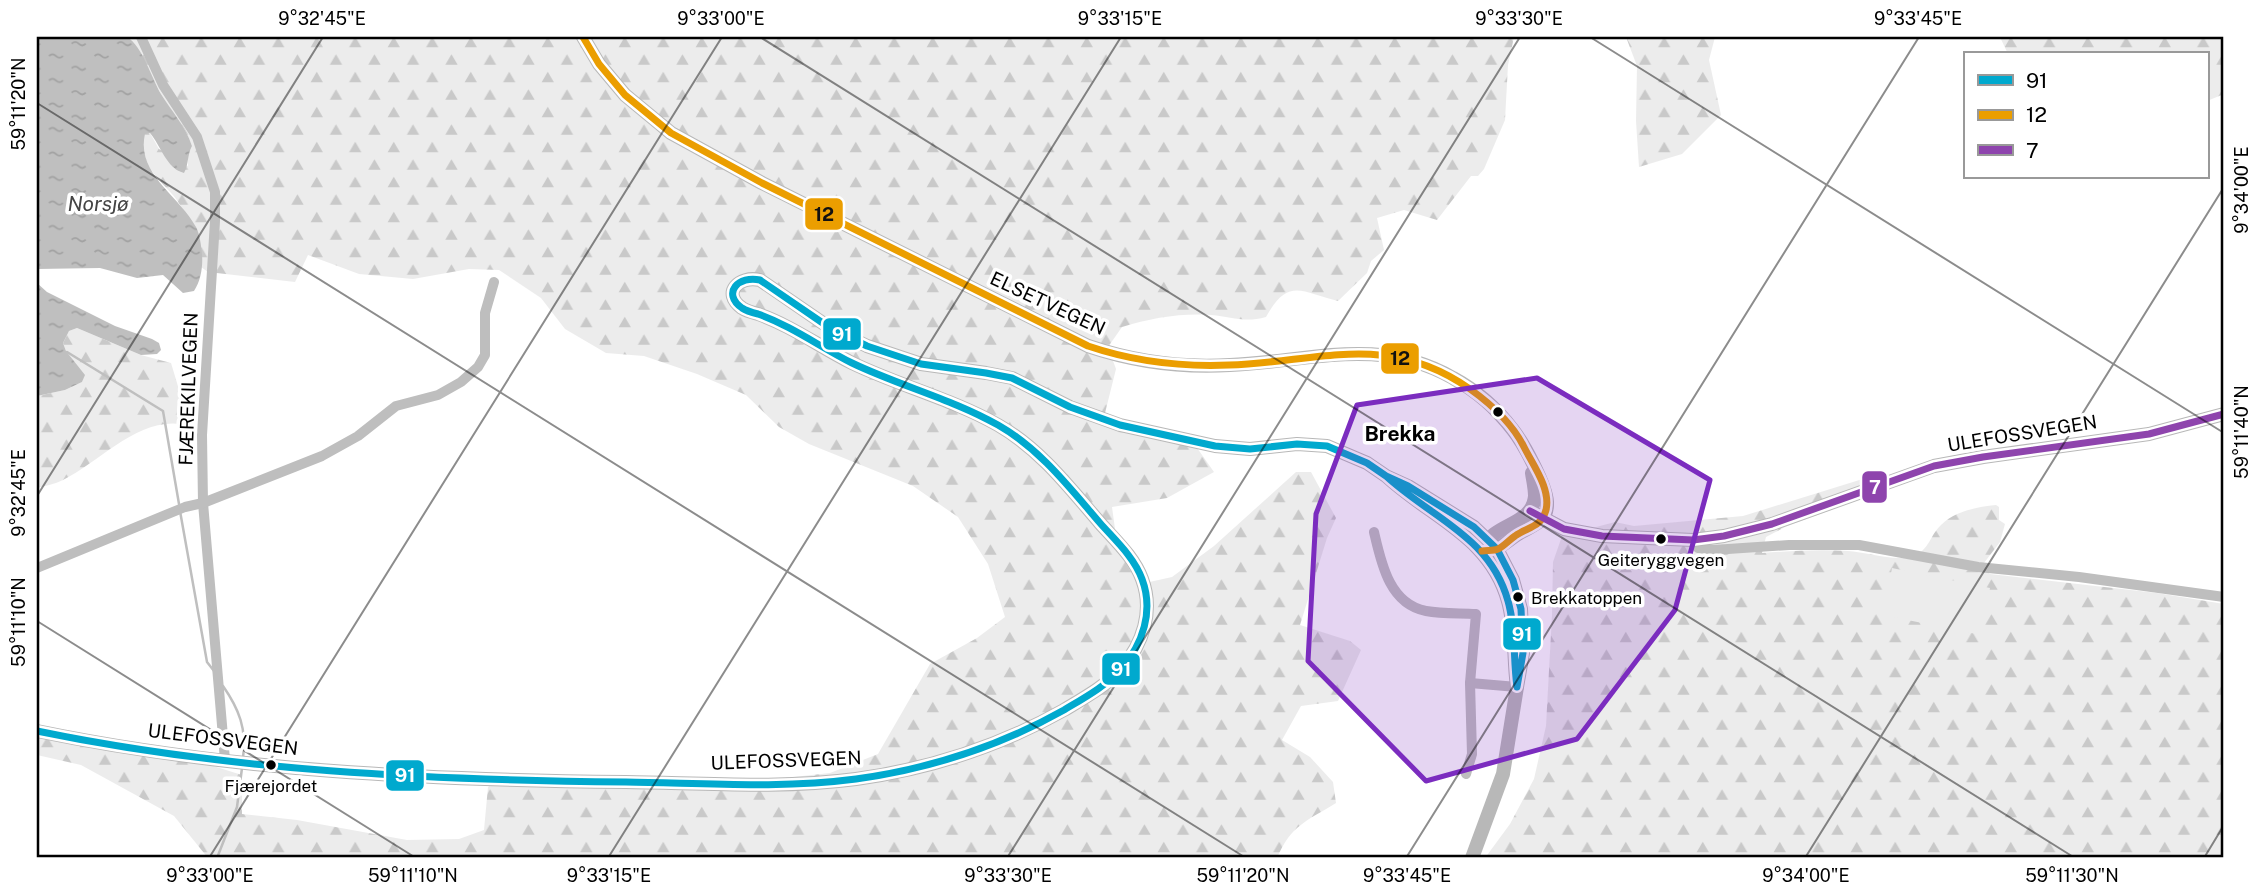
<svg xmlns="http://www.w3.org/2000/svg" width="2261" height="895" viewBox="0 0 2261 895" font-family="'Public Sans',sans-serif">
<style>
.forest{fill:url(#forest-firs)}
.pitch{fill:#ececec}
.water{fill:url(#water-ripples)}
.lines{fill:none;stroke-linecap:round;stroke-linejoin:round}
.stream{stroke:#bfbfbf;stroke-width:2.5}
.street{stroke:#bebebe;stroke-width:10}
.secondary{stroke:#b8b8b8;stroke-width:14}
.bus-1-casing{stroke:#fff;stroke-width:12}
.bus-2-casing{stroke:#fff;stroke-width:12}
.bus-3-casing{stroke:#fff;stroke-width:12}
.bus-1{stroke:#00a9ce;stroke-width:7}
.bus-2{stroke:#eb9e00;stroke-width:7}
.bus-3{stroke:#8e44ad;stroke-width:7}
.marked{fill:#7b2cbf;fill-opacity:0.2;stroke:#7b2cbf;stroke-width:5;stroke-linejoin:round}
.ticks{fill:none;stroke:#000;stroke-width:2;stroke-opacity:0.45}
.bus-dot{fill:#000;stroke:#fff;stroke-width:2.5}
.labels{text-anchor:middle;stroke-width:7;stroke-linejoin:round;paint-order:stroke}
.bus-label{font-size:17px;fill:#000;stroke:#fff}
.street-label{font-size:19px;fill:#000;stroke:#fff}
.water-label{font-size:21px;font-style:italic;fill:#444;stroke:#fff}
.neighbourhood-label{font-size:21px;font-weight:bold;fill:#000;stroke:#fff}
.line-badge{stroke:#fff;stroke-width:2.5}
.badge-label{font-size:19px;text-anchor:middle;font-weight:bold;fill:#fff}
.pale-badge-label{font-size:19px;text-anchor:middle;font-weight:bold;fill:#111}
.neatline{fill:none;stroke:#000;stroke-width:2.5}
.ticks-label{font-size:18px;text-anchor:middle;fill:#000}
</style>
<defs>
<pattern id="forest-firs" width="22" height="20" patternUnits="userSpaceOnUse" patternTransform="scale(1.75)"><rect width="22" height="20" fill="#ececec"/><path d="M5 1l3.5 6h-7zM16 11l3.5 6h-7z" fill="#c9c9c9"/></pattern>
<pattern id="water-ripples" width="26" height="14" patternUnits="userSpaceOnUse" patternTransform="scale(1.75)"><rect width="26" height="14" fill="#bfbfbf"/><path d="M2 4q2-2 4 0t4 0M15 11q2-2 4 0t4 0" fill="none" stroke="#a2a2a2"/></pattern>
</defs>
<rect width="100%" height="100%" fill="#fff"/>
<g class="forest">
<path d="M127,37H1514L1508,65L1505,120L1484,169L1478,176H1471L1437,220L1404,210L1377,218L1384,250L1371,261L1367,273L1338,301C1302,293 1289,276 1266,317C1245,323 1232,317 1211,315C1181,313 1151,318 1122,327L1108,347L1116,369L1105,413L1195,445L1214,472L1167,498L1112,507L1116,536L1145,583L1172,577L1214,546L1296,472H1311L1336,518L1327,538L1300,625L1350,641L1361,650L1338,701L1301,706L1282,740L1310,757L1333,782L1336,803C1307,821 1291,825 1277,858H208L174,816L81,765L37,755V731L210,765L242,775V814L297,820L407,840L459,839L484,830L488,787L503,774L775,779L830,773L878,754L930,664L977,638L1005,617L988,564L958,517L913,486L809,444L779,427L746,395L697,374L644,356L606,353L565,329L541,298L499,270L469,269L413,279L359,274L308,255L295,282L208,272L201,267L202,259C196,243 191,223 182,208C167,181 137,172 145,133H150L159,149L188,166V155L192,146C183,122 173,114 161,94C150,75 143,52 127,37Z"/>
<path d="M1626,37H1715L1709,60L1721,115L1682,154L1639,167L1636,121L1637,66Z"/>
<path d="M2000,37H2224V94L2207,101V54H2008Z"/>
<path d="M77,328L141,355L171,363L190,426C142,412 102,461 63,480C55,484 45,486 37,488V396L65,390L82,382L84,375L66,351L63,343L69,331Z"/>
<path d="M1882,473L1903,483L1785,527L1766,537L1762,553C1791,551 1819,549 1848,551C1866,552 1896,562 1913,556C1929,551 1930,535 1941,525C1955,511 1977,507 1996,505L1999,507V520L2005,524L2000,542L1984,563L1985,570L1990,574L2157,593L2224,604V858H1485L1510,824L1534,779L1546,726L1552,615L1553,562L1562,536L1615,522L1634,526L1743,516Z"/>
</g>
<path class="pitch" d="M1892,568L1990,588L1981,635L1883,615Z"/>
<g class="water">
<path d="M37,37H127C143,47 151,77 161,94C172,112 185,125 192,146C187,155 189,164 184,173C166,168 161,146 150,133L145,134C136,174 179,195 196,227C200,235 201,245 202,254C203,267 201,280 194,291L183,293L163,275L137,278L100,268L37,269Z"/>
<path d="M37,283L47,292L115,326L152,339L159,343L161,350L157,354L141,355L77,328L69,331L63,343L66,351L85,375L82,382L65,390L37,396Z"/>
</g>
<g class="lines">
<g class="stream">
<path d="M67,352L163,411L179,504"/>
<path d="M180,511L207,662L214,671"/>
<path d="M223,686C239,709 247,729 243,758"/>
<path d="M217,858L237,807L242,768"/>
</g>
<g class="street">
<path d="M141,37L163,85L197,137L215,192V221L202,435L203,503L225,760"/>
<path d="M1374,532C1381,562 1389,604 1426,611C1442,614 1459,613 1476,614L1470,683L1472,754L1466,774"/>
<path d="M1693,540L1698,548L1713,550L1789,545H1859L1978,567L2079,577L2224,597"/>
<path d="M37,568L185,507L203,503L322,456L358,436L396,406L438,395L461,382L478,367L485,355V313L494,282"/>
<path d="M1470,683L1517,687"/>
</g>
<g class="secondary">
<path d="M583,37L599,64L625,95L671,133L762,183L1088,346C1135,362 1181,368 1230,365C1309,362 1378,335 1453,378C1477,391 1497,409 1513,430C1524,444 1546,485 1547,502C1548,523 1532,525 1518,534C1508,540 1502,548 1491,550"/>
<path d="M1530,511L1564,529L1602,536L1693,540L1724,536L1772,524L1934,466L1983,457L2149,434L2224,414"/>
<path d="M1484,546C1495,523 1533,525 1535,496C1535,488 1533,480 1532,473"/>
<path d="M37,731C230,771 429,780 626,782C702,783 780,789 856,779C929,769 1000,746 1064,710C1084,698 1106,686 1121,669C1143,644 1154,611 1142,579C1134,557 1115,540 1100,523C1069,487 1040,449 998,425C952,399 900,386 852,363C820,347 792,326 758,314C754,313 745,310 742,308C721,293 739,275 760,280L830,328L867,346L921,364L986,373L1012,378L1070,407L1120,425L1215,446L1250,449L1297,444L1327,446L1367,463L1386,476L1408,486L1474,527L1497,549L1513,580L1521,609L1523,653L1517,687C1513,658 1516,629 1508,601C1490,536 1431,518 1386,476"/>
<path d="M1472,858L1503,774L1517,687"/>
</g>
<g class="bus-1-casing">
<path id="bus-1" d="M37,731C230,771 429,780 626,782C702,783 780,789 856,779C929,769 1000,746 1064,710C1084,698 1106,686 1121,669C1143,644 1154,611 1142,579C1134,557 1115,540 1100,523C1069,487 1040,449 998,425C952,399 900,386 852,363C820,347 792,326 758,314C754,313 745,310 742,308C721,293 739,275 760,280L830,328L867,346L921,364L986,373L1012,378L1070,407L1120,425L1215,446L1250,449L1297,444L1327,446L1367,463L1386,476L1408,486L1474,527L1497,549L1513,580L1521,609L1523,653L1517,687C1513,658 1516,629 1508,601C1490,536 1431,518 1386,476"/>
</g>
<g class="bus-2-casing">
<path id="bus-2" d="M583,37L599,64L625,95L671,133L762,183L1088,346C1135,362 1180,367 1229,365C1319,362 1388,331 1470,389C1491,404 1512,423 1524,447C1533,465 1551,489 1546,510C1541,528 1527,527 1515,536C1509,540 1504,546 1498,549C1493,551 1487,550 1482,551"/>
</g>
<g class="bus-3-casing">
<path id="bus-3" d="M1530,511L1564,529L1602,536L1693,540L1724,536L1772,524L1934,466L1983,457L2149,434L2224,414"/>
</g>
<use href="#bus-1" class="bus-1"/>
<use href="#bus-2" class="bus-2"/>
<use href="#bus-3" class="bus-3"/>
</g>
<path class="marked" d="M1537,378L1710,480L1675,610L1577,739L1426,781L1308,661L1316,514L1357,405Z"/>
<path class="ticks" d="M760,37L2075,858M1590,37L2224,433M37,103L1246,858M37,496L323,37M37,621L416,858M209,858L722,37M608,858L1121,37M1007,858L1520,37M1406,858L1919,37M1805,858L2224,187M2204,858L2224,825"/>
<g class="bus-dot">
<circle cx="1498" cy="412" r="6"/>
<circle cx="1661" cy="539" r="6"/>
<circle cx="1518" cy="597" r="6"/>
<circle cx="271" cy="765" r="6"/>
</g>
<g class="labels">
<g class="bus-label">
<text x="1661" y="566">Geiteryggvegen</text>
<text x="1531" y="604" text-anchor="start">Brekkatoppen</text>
<text x="271" y="792">Fjærejordet</text>
</g>
<g class="street-label">
<text transform="translate(1048 303) rotate(25)" y="7">ELSETVEGEN</text>
<text transform="translate(188 389) rotate(-88)" y="7">FJÆREKILVEGEN</text>
<text transform="translate(2022 433) rotate(-9)" y="7">ULEFOSSVEGEN</text>
<text transform="translate(223 739) rotate(7)" y="7">ULEFOSSVEGEN</text>
<text transform="translate(786 760) rotate(-2)" y="7">ULEFOSSVEGEN</text>
</g>
<g class="water-label">
<text x="98" y="211">Norsjø</text>
</g>
<g class="neighbourhood-label">
<text x="1400" y="441">Brekka</text>
</g>
</g>
<g class="line-badge">
<rect x="804" y="197" width="40" height="34" rx="7" fill="#eb9e00"/>
<rect x="822" y="317" width="40" height="34" rx="7" fill="#00a9ce"/>
<rect x="1380" y="342" width="40" height="33" rx="7" fill="#eb9e00"/>
<rect x="1861" y="470" width="27" height="34" rx="7" fill="#8e44ad"/>
<rect x="1502" y="617" width="40" height="34" rx="7" fill="#00a9ce"/>
<rect x="1101" y="652" width="40" height="34" rx="7" fill="#00a9ce"/>
<rect x="385" y="759" width="40" height="33" rx="7" fill="#00a9ce"/>
</g>
<g class="badge-label">
<text x="842" y="341">91</text>
<text x="1875" y="494">7</text>
<text x="1522" y="641">91</text>
<text x="1121" y="676">91</text>
<text x="405" y="782">91</text>
</g>
<g class="pale-badge-label">
<text x="824" y="221">12</text>
<text x="1400" y="365">12</text>
</g>
<rect width="2261" height="895" fill="none" stroke="#ffffff" stroke-width="77"/>
<rect x="1964" y="52" width="245" height="126" fill="#ffffff" stroke="#999999" stroke-width="2"/>
<rect x="1978" y="75" width="35" height="10" fill="#00a9ce" stroke="#999999" stroke-width="2"/>
<text x="2026" y="88" font-size="21" fill="#000000">91</text>
<rect x="1978" y="110" width="35" height="10" fill="#eb9e00" stroke="#999999" stroke-width="2"/>
<text x="2026" y="122" font-size="21" fill="#000000">12</text>
<rect x="1978" y="145" width="35" height="10" fill="#8e44ad" stroke="#999999" stroke-width="2"/>
<text x="2026" y="158" font-size="21" fill="#000000">7</text>
<rect x="38" y="38" width="2184" height="818" class="neatline"/>
<g class="ticks-label">
<text x="322" y="25">9°32'45"E</text>
<text x="721" y="25">9°33'00"E</text>
<text x="1120" y="25">9°33'15"E</text>
<text x="1519" y="25">9°33'30"E</text>
<text x="1918" y="25">9°33'45"E</text>
<text transform="translate(19 104) rotate(-90)" y="6">59°11'20"N</text>
<text transform="translate(2242 190) rotate(-90)" y="6">9°34'00"E</text>
<text transform="translate(2242 432) rotate(-90)" y="6">59°11'40"N</text>
<text transform="translate(19 493) rotate(-90)" y="6">9°32'45"E</text>
<text transform="translate(19 622) rotate(-90)" y="6">59°11'10"N</text>
<text x="210" y="882">9°33'00"E</text>
<text x="413" y="882">59°11'10"N</text>
<text x="609" y="882">9°33'15"E</text>
<text x="1008" y="882">9°33'30"E</text>
<text x="1243" y="882">59°11'20"N</text>
<text x="1407" y="882">9°33'45"E</text>
<text x="1806" y="882">9°34'00"E</text>
<text x="2072" y="882">59°11'30"N</text>
</g>
</svg>
